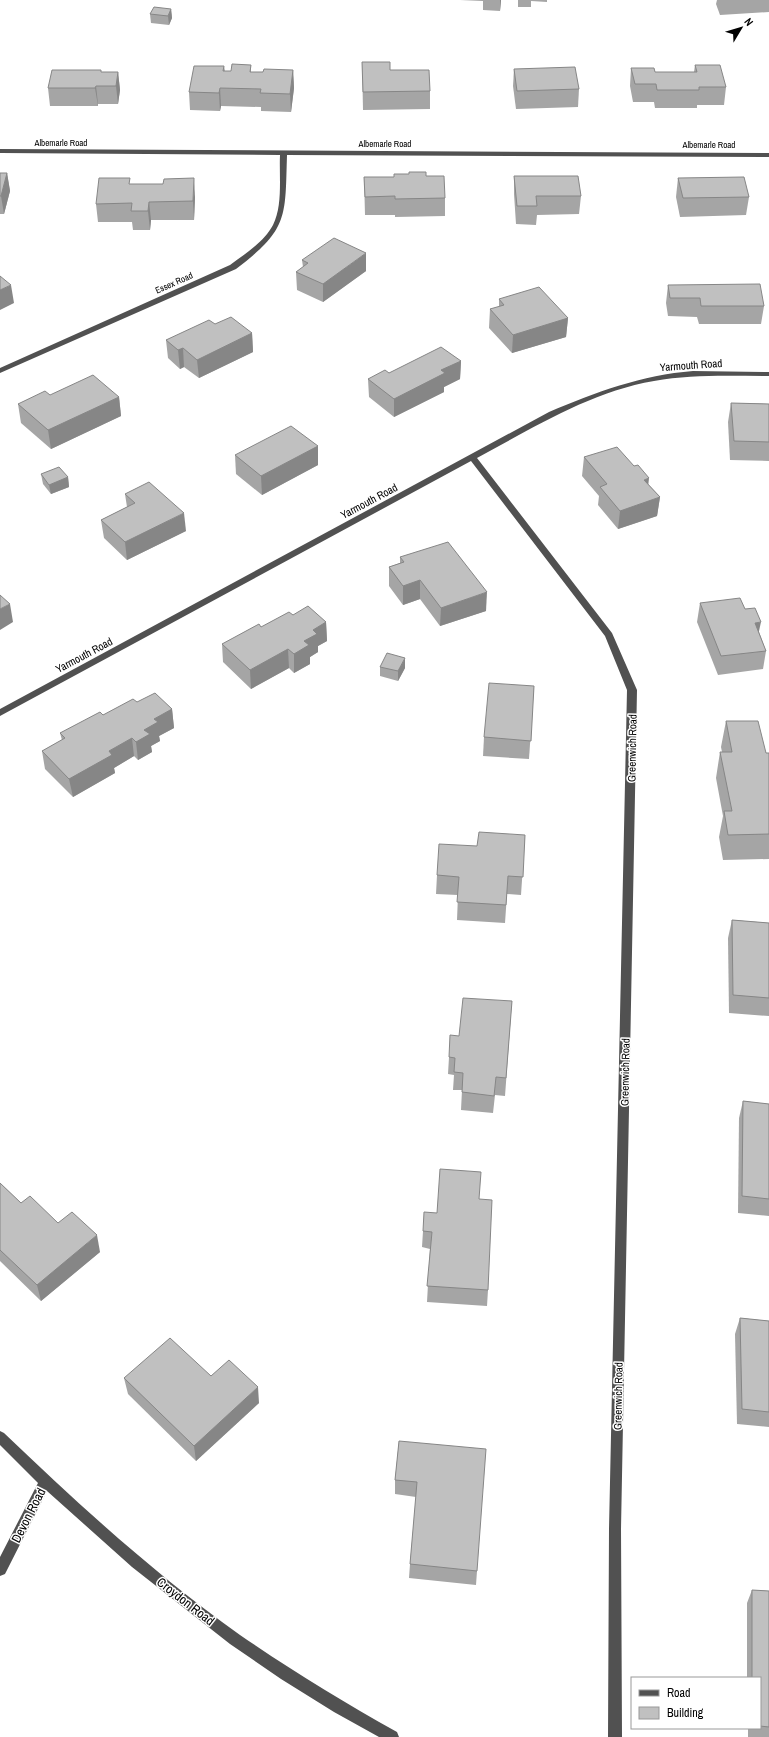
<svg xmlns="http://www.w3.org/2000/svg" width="769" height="1737" viewBox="0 0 769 1737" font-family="'Archivo Narrow',sans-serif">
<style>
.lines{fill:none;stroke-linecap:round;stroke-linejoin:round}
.minor{fill:#515151;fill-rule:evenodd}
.wall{fill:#a5a5a5}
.shaded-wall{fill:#868686}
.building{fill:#c0c0c0;stroke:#868686}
.labels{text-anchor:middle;stroke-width:3;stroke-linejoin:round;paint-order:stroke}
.far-street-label{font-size:9px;fill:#000;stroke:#fff}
.street-label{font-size:11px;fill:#000;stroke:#fff}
.near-street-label{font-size:13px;fill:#000;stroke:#fff}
</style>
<rect width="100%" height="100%" fill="#fff"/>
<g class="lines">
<g class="minor">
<path d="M0,149L769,153V157L287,155C285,217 289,229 236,269L0,373V368L230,265C245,254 264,242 273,225C283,205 279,177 280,155L0,153Z"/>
<path d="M693,371L769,372V376C730,376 692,374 654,381C590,392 533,428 477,458L612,633L637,690L621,1529L622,1737H608L609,1529L627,690L605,636L471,461L0,716V709L549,412C596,392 642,375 693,371Z"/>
<path d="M0,1431L4,1433C79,1505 156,1575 240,1635C291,1670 343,1702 397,1732L399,1737H379L334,1712L281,1679L230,1644L132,1567L47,1491L5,1574L0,1576V1557L38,1483L0,1445Z"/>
</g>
</g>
<g class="wall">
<path d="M460,0H501L500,11L483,10V1Z"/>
<path d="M518,0H547V2L531,1V7H518Z"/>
<path d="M717,0H769V12L720,15L716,4Z"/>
<path d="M171,9L172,18L169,25L151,23L150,14Z"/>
<path d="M362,62L390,70L430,91V109L363,110Z"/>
<path d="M251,65V72H263L293,70L294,88L291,112L261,111V107L221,106L220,111L190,110L189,92L224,66L225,71H231Z"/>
<path d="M695,65L726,87L724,105H697V108H655L654,102H633L630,86L631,68L655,72H694Z"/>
<path d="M514,69L579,89L578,107L516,109L513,86Z"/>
<path d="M101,70V72H118L120,90L118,104H98V106H50L48,88Z"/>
<path d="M0,173H7L10,191L4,214H0Z"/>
<path d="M426,176L445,198V216L395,217V215H365L364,177H394Z"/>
<path d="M514,176L581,196L579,214L537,215L536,225L516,224L514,194Z"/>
<path d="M678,178L749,197L746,215L680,217L676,197Z"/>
<path d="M131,184L195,197L194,220H151L150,230H133L132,222H98L96,204Z"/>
<path d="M302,260L366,271L323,302L297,290L296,272L303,267Z"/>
<path d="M668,285L764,306L761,324H699L697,317L668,316L666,303Z"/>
<path d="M499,299L568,318L566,337L512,353L489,328L490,309L499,307Z"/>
<path d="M215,324L252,333L253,352L199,378L184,367L180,369L168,358L166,340Z"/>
<path d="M461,361L460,379L444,387V392L394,417L369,397L368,379L389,373Z"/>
<path d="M50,395L119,397L121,416L51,449L21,423L18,404Z"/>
<path d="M731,403L769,404V461L730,460L728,422Z"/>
<path d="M318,446V465L262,495L236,474L235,455Z"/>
<path d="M584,457L649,485L660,497L657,516L618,529L598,505L599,496L582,476Z"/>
<path d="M41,474L68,477L69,487L51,494L43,484Z"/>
<path d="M125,494L186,531L127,560L104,538L101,520L127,507Z"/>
<path d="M400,557L486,611L440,626L420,599L403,605L389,586V567L400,563Z"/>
<path d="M700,603L745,609L759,632L766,651L763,669L718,675L697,622Z"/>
<path d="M293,615L326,622L327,641L318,646V652L310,657V664L294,673L289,668L251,689L223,662L222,644Z"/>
<path d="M380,667L405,668L398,681L380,676Z"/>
<path d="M534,686L529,759L483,756L484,737Z"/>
<path d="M137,702L172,709L174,728L159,736L160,741L151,746L152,752L138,760L134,756L114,768L115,773L73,797L45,769L42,751L62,740L60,733L103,715Z"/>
<path d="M726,721L766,753H769V859L723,860L719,837L723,816L716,778L720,752H722L721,747Z"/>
<path d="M525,835L521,895L507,894L505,923L457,920L458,895L436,894L437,875L477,846Z"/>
<path d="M732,920L769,923V1016L729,1013L728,938Z"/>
<path d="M512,1001L505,1096L495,1095L493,1113L461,1110L462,1090H453L454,1075L448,1074L449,1057L459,1036Z"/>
<path d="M743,1101L769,1104V1216L738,1213L739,1118Z"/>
<path d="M0,1183L21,1203L58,1223L100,1252L41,1301L0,1261Z"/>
<path d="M479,1199L488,1290L487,1306L427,1302L430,1249L422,1247L423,1231L437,1213Z"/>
<path d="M740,1318L769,1321V1427L737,1424L735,1334Z"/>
<path d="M211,1376L259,1403L196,1461L128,1394L124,1378Z"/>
<path d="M399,1441L477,1571L476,1585L409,1578L410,1564L416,1497L395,1494V1480Z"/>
<path d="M752,1590L769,1591V1737H748V1728H760V1678H747V1603Z"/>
</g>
<g class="shaded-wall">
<path d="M500,0H501L500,11Z"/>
<path d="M171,9L172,18L169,25L168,16Z"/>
<path d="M293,70L294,88L291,112L290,94Z"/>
<path d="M118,72L120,90L118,104L116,86Z"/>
<path d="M96,86L98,104V106L95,88Z"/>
<path d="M220,88L221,106L220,111L219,93Z"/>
<path d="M7,173L10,191L4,214L1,196Z"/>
<path d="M194,178L195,197L194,220L193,201Z"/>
<path d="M149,202L151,220L150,230L148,211Z"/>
<path d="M366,253V271L323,302V284Z"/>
<path d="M11,285L14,303L0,310V290Z"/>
<path d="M568,318L566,337L512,353L513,335Z"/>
<path d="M252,333L253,352L199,378L197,360Z"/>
<path d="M183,348L184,367L180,369L178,350Z"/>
<path d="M461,361L460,379L444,387V392L394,417V399L441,370Z"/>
<path d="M119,397L121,416L51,449L48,430Z"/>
<path d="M318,446V465L262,495L261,476Z"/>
<path d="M68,477L69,487L51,494L49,485Z"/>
<path d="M649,478L647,497L644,480Z"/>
<path d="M660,497L657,516L618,529L620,511Z"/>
<path d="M184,513L186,531L127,560L125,542Z"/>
<path d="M420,580V599L403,605V586Z"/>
<path d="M487,592L486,611L440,626L441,608Z"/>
<path d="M10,604L13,622L0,630V609Z"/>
<path d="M326,622L327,641L318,646V652L310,657V664L294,673V654L313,630Z"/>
<path d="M761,622L757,640L755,623Z"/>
<path d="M288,649L289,668L251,689L250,670Z"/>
<path d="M405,658V668L398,681V671Z"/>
<path d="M172,709L174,728L159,736L160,741L151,746L152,752L138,760L136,742L144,730L154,719Z"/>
<path d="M132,738L134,756L114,768L115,773L73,797L69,779L109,751Z"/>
<path d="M97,1235L100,1252L41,1301L37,1285Z"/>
<path d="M258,1387L259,1403L196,1461L194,1446Z"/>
</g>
<g class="building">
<path d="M154,7L171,9L168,16L150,14Z"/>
<path d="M362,62H390V70H429L430,91L363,92Z"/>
<path d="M232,64L251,65L250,72H263L264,69L293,70L290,94L260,93L261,89L220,88L219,93L189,92L194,66H224L223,71H231Z"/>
<path d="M695,65H720L726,87H699V90H657L656,84H635L631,68H654L655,72H697Z"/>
<path d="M575,67L579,89L517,91L514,69Z"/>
<path d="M52,70H101V72H118L116,86H96L95,88H48Z"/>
<path d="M409,172H426V176H444L445,198L395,199V196L365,197L364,177H394V174H409Z"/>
<path d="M0,173H7L1,196H0Z"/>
<path d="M514,176H578L581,196H536L537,206H517Z"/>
<path d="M744,177L749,197L683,198L678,178Z"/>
<path d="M99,178H130L129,184H163L164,179L194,178L193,201L149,202L148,211H131L132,203L96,204Z"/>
<path d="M334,238L366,253L323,284L296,272L308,263L302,260Z"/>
<path d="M0,276L11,285L0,290Z"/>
<path d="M760,284L764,306H701L700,298H670L668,285Z"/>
<path d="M539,287L568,318L513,335L490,309L504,305L499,299Z"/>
<path d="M231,317L252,333L197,360L183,348L178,350L166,340L209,320L215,324Z"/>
<path d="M441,347L461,361L441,370L445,373L394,399L368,379L385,370L389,373Z"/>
<path d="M93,375L119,397L48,430L18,404L45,391L50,395Z"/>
<path d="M731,403L769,404V442L734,441Z"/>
<path d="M291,426L318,446L261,476L235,455Z"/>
<path d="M617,447L634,466L638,465L649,478L644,480L660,497L620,511L600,487L607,484L584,457Z"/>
<path d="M59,467L68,477L49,485L41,474Z"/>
<path d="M149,482L184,513L125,542L101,520L135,503L125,494Z"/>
<path d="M448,542L487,592L441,608L420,580L403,586L389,567L404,562L400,557Z"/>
<path d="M0,595L10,604L0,609Z"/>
<path d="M740,598L745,609L755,608L761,622L755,623L766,651L721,656L700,603Z"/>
<path d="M308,606L326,622L313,630L317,634L304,641L309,645L294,654L288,649L250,670L222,644L259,624L261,627L289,612L293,615Z"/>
<path d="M387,653L405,658L398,671L380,667Z"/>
<path d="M489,683L534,686L531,741L484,737Z"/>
<path d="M155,693L172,709L154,719L158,722L144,730L150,734L136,742L132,738L109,751L112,755L69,779L42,751L65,738L60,733L100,712L103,715L133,699L137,702Z"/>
<path d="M726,721H758L766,753H769V834L728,835L724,811H732L720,752H732Z"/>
<path d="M479,832L525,835L523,877L508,876L506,905L457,902L459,877L437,875L439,844L477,846Z"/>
<path d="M732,920L769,923V998L733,995Z"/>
<path d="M463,998L512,1001L506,1078L496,1077L494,1096L462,1092L463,1073L454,1072L455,1058L449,1057L450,1035L459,1036Z"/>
<path d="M743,1101L769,1104V1199L742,1196Z"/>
<path d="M440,1169L481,1172L479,1199L492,1200L488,1290L427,1286L432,1232L423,1231L424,1212L437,1213Z"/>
<path d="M0,1183L21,1203L30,1196L58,1223L72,1212L97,1235L37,1285L0,1250Z"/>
<path d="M740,1318L769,1321V1412L742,1409Z"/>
<path d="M170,1338L211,1376L229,1360L258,1387L194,1446L124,1378Z"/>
<path d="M399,1441L486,1449L477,1571L410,1564L417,1482L395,1480Z"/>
<path d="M752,1590L769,1591V1727L760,1726V1678H752Z"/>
</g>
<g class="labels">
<g class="far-street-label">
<text x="61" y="146">Albemarle Road</text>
<text x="385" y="147">Albemarle Road</text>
<text x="709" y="148">Albemarle Road</text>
<text transform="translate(174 283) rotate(-24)" y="3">Essex Road</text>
</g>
<g class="street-label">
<text transform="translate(691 365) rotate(-4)" y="4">Yarmouth Road</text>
<text transform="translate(369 501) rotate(-28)" y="4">Yarmouth Road</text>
<text transform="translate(84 655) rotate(-28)" y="4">Yarmouth Road</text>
<text transform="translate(632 748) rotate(-89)" y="4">Greenwich Road</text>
<text transform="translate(625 1072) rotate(-89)" y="4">Greenwich Road</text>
<text transform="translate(618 1396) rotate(-89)" y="4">Greenwich Road</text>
</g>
<g class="near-street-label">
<text transform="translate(28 1515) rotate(-63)" y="5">Devon Road</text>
<text transform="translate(186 1601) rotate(38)" y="5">Croydon Road</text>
</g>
</g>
<rect x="631" y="1677" width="130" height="52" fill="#ffffff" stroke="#999999"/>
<rect x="639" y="1690" width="20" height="6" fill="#515151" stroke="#999999"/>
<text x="667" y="1697" font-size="12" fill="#000000">Road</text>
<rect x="639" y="1707" width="20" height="12" fill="#c0c0c0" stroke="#999999"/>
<text x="667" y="1717" font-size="12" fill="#000000">Building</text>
<g transform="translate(741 28) rotate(52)" stroke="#ffffff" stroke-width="3" paint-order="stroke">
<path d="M0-3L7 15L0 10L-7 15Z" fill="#000000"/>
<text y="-6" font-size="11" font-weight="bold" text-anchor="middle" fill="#000000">N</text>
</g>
</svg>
